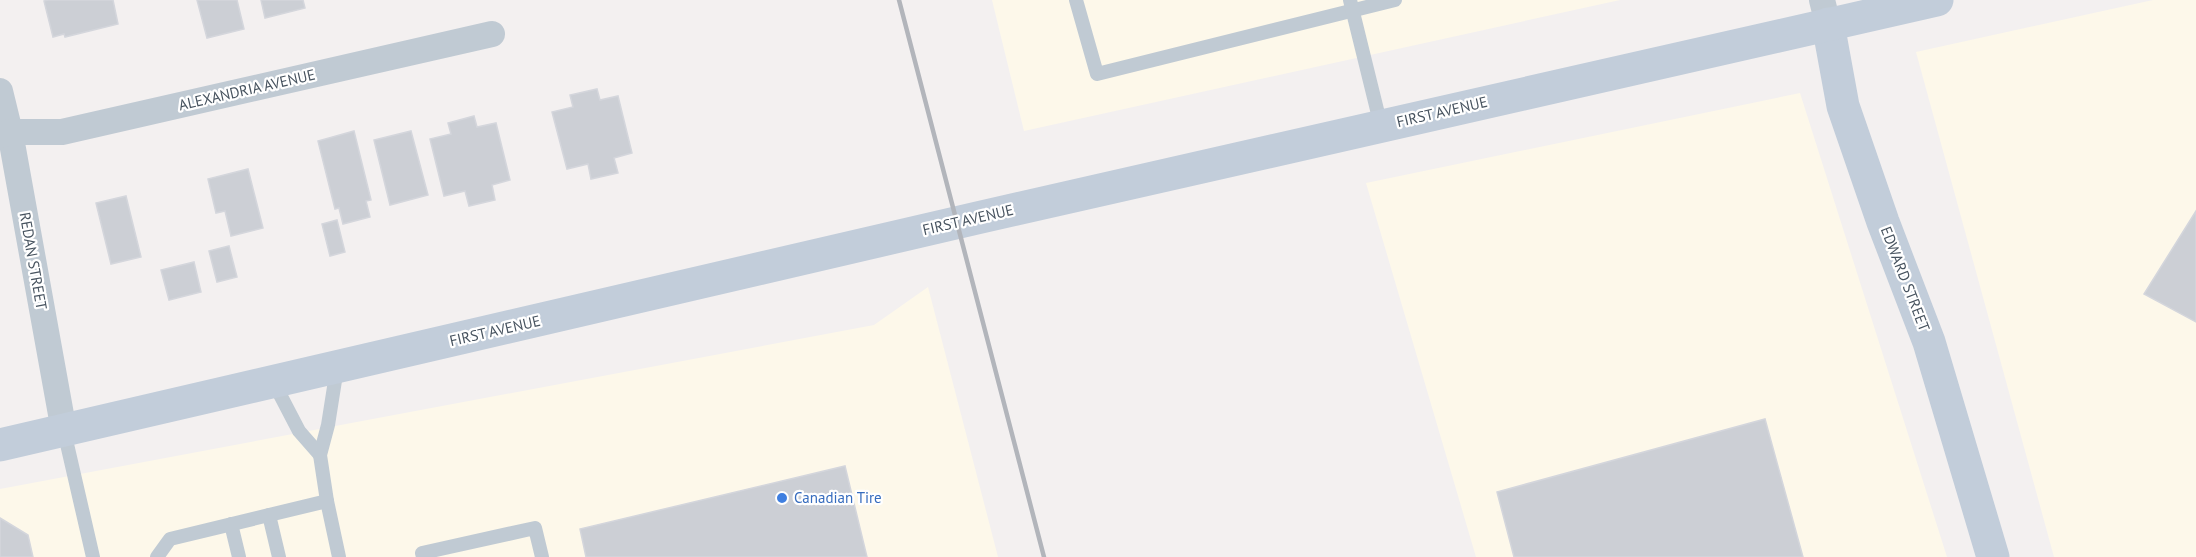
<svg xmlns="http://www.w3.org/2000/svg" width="2196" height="557" viewBox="0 0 2196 557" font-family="'PT Sans',sans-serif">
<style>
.commercial{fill:#fdf8ea}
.building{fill:#cccfd5;stroke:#d4d6dc;stroke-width:1.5}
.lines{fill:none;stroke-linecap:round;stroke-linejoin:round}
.lane{stroke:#c0cad3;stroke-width:14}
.street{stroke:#c0cad3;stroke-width:26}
.secondary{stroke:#c2cdda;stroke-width:33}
.rail{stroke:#b2b5bb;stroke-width:4.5}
.shop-dot{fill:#3f7fe0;stroke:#fff;stroke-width:2}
.labels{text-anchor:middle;stroke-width:4.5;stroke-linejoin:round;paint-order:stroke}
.street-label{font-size:15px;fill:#47535f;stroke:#fff}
.shop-label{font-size:15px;fill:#366cbe;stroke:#fff;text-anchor:start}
</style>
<rect width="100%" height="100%" fill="#f3f0f0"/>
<g class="commercial">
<path d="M992,0H1620L1024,131Z"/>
<path d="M2153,0H2196V557H2054L1916,52Z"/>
<path d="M1800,93L1947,557H1476L1366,183Z"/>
<path d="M928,287L998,557H0V489L874,325Z"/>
</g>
<g class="building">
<path d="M48,0H113L118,24L65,37L64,34L53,37L44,1Z"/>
<path d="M197,0H237L244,29L207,38Z"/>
<path d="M261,0H303L305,8L265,18Z"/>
<path d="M597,89L600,100L618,96L632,153L614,158L618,173L591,179L588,164L567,169L552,112L573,107L570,95Z"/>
<path d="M474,116L477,127L496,123L510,180L492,185L495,200L469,206L465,191L444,196L430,139L451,134L448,123Z"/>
<path d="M354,131L371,200L366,201L370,217L343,224L339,208L335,209L318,141Z"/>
<path d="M411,131L428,195L390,205L374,140Z"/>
<path d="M248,169L263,228L231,236L225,211L216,213L208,179Z"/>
<path d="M126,196L141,257L111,264L96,203Z"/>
<path d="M2196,211V322L2144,294Z"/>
<path d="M337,220L345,252L330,256L322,224Z"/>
<path d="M229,246L237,277L217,282L209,251Z"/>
<path d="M194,262L201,292L169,300L161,270Z"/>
<path d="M1765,419L1803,557H1514L1497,492Z"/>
<path d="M845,466L867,557H586L580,529Z"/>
<path d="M0,518L28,535L33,557H0Z"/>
</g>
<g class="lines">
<g class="lane">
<path d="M1076,0L1097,74L1395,0"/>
<path d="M1350,0L1381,126"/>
<path d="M337,368L328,425L320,455L327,501L339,557"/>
<path d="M274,383L299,431L320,455"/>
<path d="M64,431L93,557"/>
<path d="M269,515L279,557"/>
<path d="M231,524L239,557"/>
<path d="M157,557L170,539L327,501"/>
<path d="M423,557L422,553L535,528L542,557"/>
</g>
<g class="street">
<path d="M1822,0L1828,24"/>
<path d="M0,91L10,132L64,431"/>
<path d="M0,135L10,132H62L492,34"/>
</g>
<g class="secondary">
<path d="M1828,24L1843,106L1883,222L1929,342L1993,557"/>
<path d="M0,445L977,218L1937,0"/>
</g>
<path class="rail" d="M899,0L1044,557"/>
</g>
<circle class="shop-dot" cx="782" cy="498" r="6"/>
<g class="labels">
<g class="street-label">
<text transform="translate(247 90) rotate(-13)" y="5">ALEXANDRIA AVENUE</text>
<text transform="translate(1442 112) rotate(-13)" y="5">FIRST AVENUE</text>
<text transform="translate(968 220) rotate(-13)" y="5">FIRST AVENUE</text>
<text transform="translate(33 261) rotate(80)" y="5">REDAN STREET</text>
<text transform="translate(1905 279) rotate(69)" y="5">EDWARD STREET</text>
<text transform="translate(495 331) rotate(-13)" y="5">FIRST AVENUE</text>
</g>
<g class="shop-label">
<text x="794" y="503">Canadian Tire</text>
</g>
</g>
</svg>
